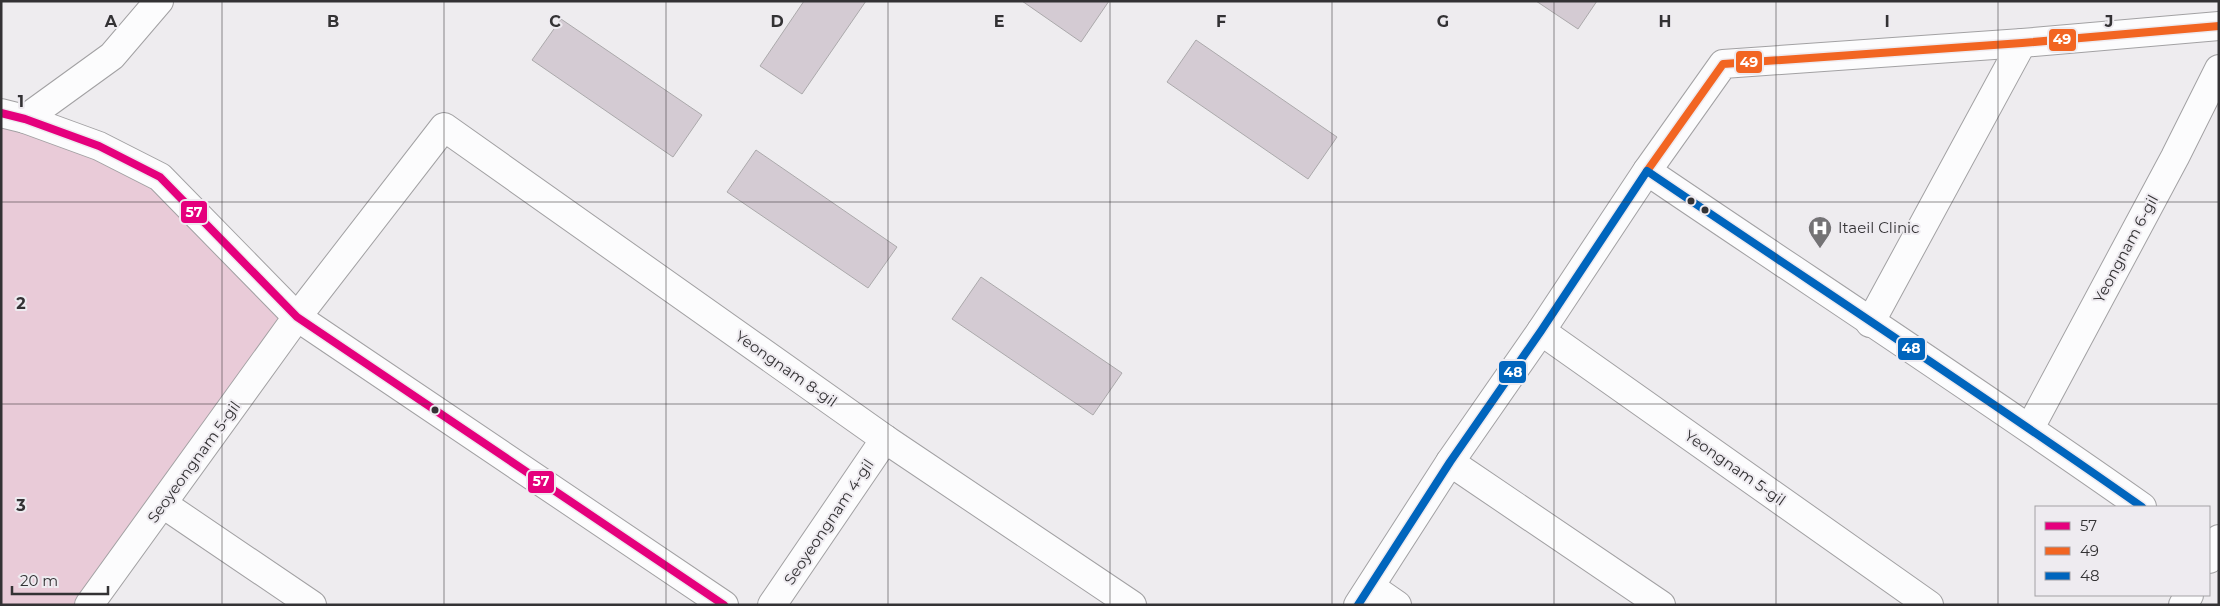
<svg xmlns="http://www.w3.org/2000/svg" width="2220" height="606" viewBox="0 0 2220 606" font-family="Montserrat,sans-serif">
<style>
.green{fill:#e9cbd8}
.building{fill:#d4cbd3;stroke:#aba9ab}
.lines{fill:none;stroke-linecap:round;stroke-linejoin:round}
.minor-casing{stroke:#a2a1a3;stroke-width:30}
.minor{stroke:#fcfcfd;stroke-width:28}
.bus-1-casing{stroke:#eeebf0;stroke-width:11}
.bus-2-casing{stroke:#eeebf0;stroke-width:11}
.bus-3-casing{stroke:#eeebf0;stroke-width:11}
.bus-1{stroke:#e5007d;stroke-width:8}
.bus-2{stroke:#f26522;stroke-width:8}
.bus-3{stroke:#0065bd;stroke-width:8}
.grid{fill:none;stroke:#333234;stroke-width:1;stroke-opacity:0.55}
.bus-dot{fill:#333234;stroke:#eeebf0;stroke-width:2}
.labels{text-anchor:middle;stroke-width:4;stroke-linejoin:round;paint-order:stroke}
.poi-label{font-size:15px;fill:#333234;stroke:#eeebf0;text-anchor:start}
.street-label{font-size:15px;fill:#333234;stroke:#eeebf0}
.grid-label{font-size:16px;text-anchor:middle;font-weight:bold;fill:#333234;stroke:#eeebf0;stroke-width:4;stroke-linejoin:round;paint-order:stroke}
.line-badge{stroke:#eeebf0;stroke-width:2}
.badge-label{font-size:14px;text-anchor:middle;font-weight:bold;fill:#fff}
</style>
<rect width="100%" height="100%" fill="#eeecef"/>
<path class="green" d="M1,114L160,177L297,317L89,605H1Z"/>
<g class="building">
<path d="M804,1H866L802,94L760,66Z"/>
<path d="M1022,1H1109L1081,42Z"/>
<path d="M1536,1H1597L1578,29Z"/>
<path d="M561,19L702,115L673,157L532,60Z"/>
<path d="M1196,40L1337,137L1308,179L1167,82Z"/>
<path d="M756,150L897,247L868,288L727,192Z"/>
<path d="M981,277L1122,373L1093,415L952,319Z"/>
</g>
<g class="lines">
<g class="minor-casing">
<g id="minor">
<path d="M1,113L25,119L99,146L160,177L297,317L724,605"/>
<path d="M25,119L112,56L159,1"/>
<path d="M1647,171L1723,64L2022,43L2219,26"/>
<path d="M1870,323L2022,43"/>
<path d="M1541,331L1929,605"/>
<path d="M2030,428L2175,157L2219,69"/>
<path d="M1450,462L1661,605"/>
<path d="M163,504L312,605"/>
<path d="M2209,559L2219,539"/>
<path d="M1371,587L1397,605"/>
<path d="M89,605L297,317L444,127L885,439L1132,605"/>
<path d="M772,605L885,439"/>
<path d="M1358,605L1450,462L1541,331L1647,171C1812,283 1979,392 2142,507"/>
<path d="M2183,605L2189,595"/>
</g>
</g>
<use href="#minor" class="minor"/>
<g class="bus-1-casing">
<path id="bus-1" d="M1,113L25,119L99,146L160,177L297,317L724,605"/>
</g>
<g class="bus-2-casing">
<path id="bus-2" d="M1647,171L1723,64L2022,43L2219,26"/>
</g>
<g class="bus-3-casing">
<path id="bus-3" d="M1358,605L1450,462L1541,331L1647,171C1812,283 1979,392 2142,507"/>
</g>
<use href="#bus-1" class="bus-1"/>
<use href="#bus-2" class="bus-2"/>
<use href="#bus-3" class="bus-3"/>
</g>
<path class="grid" d="M222,1V605M444,1V605M666,1V605M888,1V605M1110,1V605M1332,1V605M1554,1V605M1776,1V605M1998,1V605M1,202H2219M1,404H2219"/>
<defs>
<g id="hospital-pin" transform="scale(1.25)"><path d="M0 17L-7.5 6A9.5 9.5 0 1 1 7.5 6Z" fill="#747375" stroke="#eeebf0"/><path d="M-5-5h3v3.5h4V-5h3V5h-3V1.5h-4V5h-3Z" fill="#fff"/></g>
</defs>
<g fill-rule="evenodd">
<use href="#hospital-pin" x="1820" y="228"/>
</g>
<g class="bus-dot">
<circle cx="1691" cy="201" r="4.5"/>
<circle cx="1705" cy="210" r="4.5"/>
<circle cx="435" cy="410" r="4.5"/>
</g>
<g class="labels">
<g class="poi-label">
<text x="1838" y="233">Itaeil Clinic</text>
</g>
<g class="street-label">
<text transform="translate(2126 249) rotate(-62)" y="5">Yeongnam 6-gil</text>
<text transform="translate(786 369) rotate(35)" y="5">Yeongnam 8-gil</text>
<text transform="translate(194 462) rotate(-54)" y="5">Seoyeongnam 5-gil</text>
<text transform="translate(1735 468) rotate(35)" y="5">Yeongnam 5-gil</text>
<text transform="translate(829 522) rotate(-56)" y="5">Seoyeongnam 4-gil</text>
</g>
</g>
<g class="grid-label">
<text x="111" y="27">A</text>
<text x="333" y="27">B</text>
<text x="555" y="27">C</text>
<text x="777" y="27">D</text>
<text x="999" y="27">E</text>
<text x="1221" y="27">F</text>
<text x="1443" y="27">G</text>
<text x="1665" y="27">H</text>
<text x="1887" y="27">I</text>
<text x="2109" y="27">J</text>
<text x="21" y="107">1</text>
<text x="21" y="309">2</text>
<text x="21" y="511">3</text>
</g>
<g class="line-badge">
<rect x="2048" y="28" width="29" height="24" rx="5" fill="#f26522"/>
<rect x="1735" y="50" width="28" height="24" rx="5" fill="#f26522"/>
<rect x="180" y="200" width="28" height="24" rx="5" fill="#e5007d"/>
<rect x="1897" y="337" width="29" height="24" rx="5" fill="#0065bd"/>
<rect x="1498" y="360" width="29" height="24" rx="5" fill="#0065bd"/>
<rect x="527" y="470" width="28" height="24" rx="5" fill="#e5007d"/>
</g>
<g class="badge-label">
<text x="2062" y="44">49</text>
<text x="1749" y="67">49</text>
<text x="194" y="217">57</text>
<text x="1911" y="353">48</text>
<text x="1513" y="377">48</text>
<text x="541" y="486">57</text>
</g>
<rect width="2220" height="606" fill="none" stroke="#333234" stroke-width="5"/>
<rect x="2035" y="506" width="175" height="90" fill="#eeebf0" stroke="#a3a1a5"/>
<rect x="2045" y="522" width="25" height="8" fill="#e5007d" stroke="#a3a1a5"/>
<text x="2080" y="531" font-size="15" fill="#333234">57</text>
<rect x="2045" y="547" width="25" height="8" fill="#f26522" stroke="#a3a1a5"/>
<text x="2080" y="556" font-size="15" fill="#333234">49</text>
<rect x="2045" y="572" width="25" height="8" fill="#0065bd" stroke="#a3a1a5"/>
<text x="2080" y="581" font-size="15" fill="#333234">48</text>
<path d="M12 586v8h96v-8" fill="none" stroke="#333234" stroke-width="2.5"/>
<text x="20" y="586" font-size="15" fill="#333234" stroke="#eeebf0" stroke-width="4" paint-order="stroke">20 m</text>
</svg>
